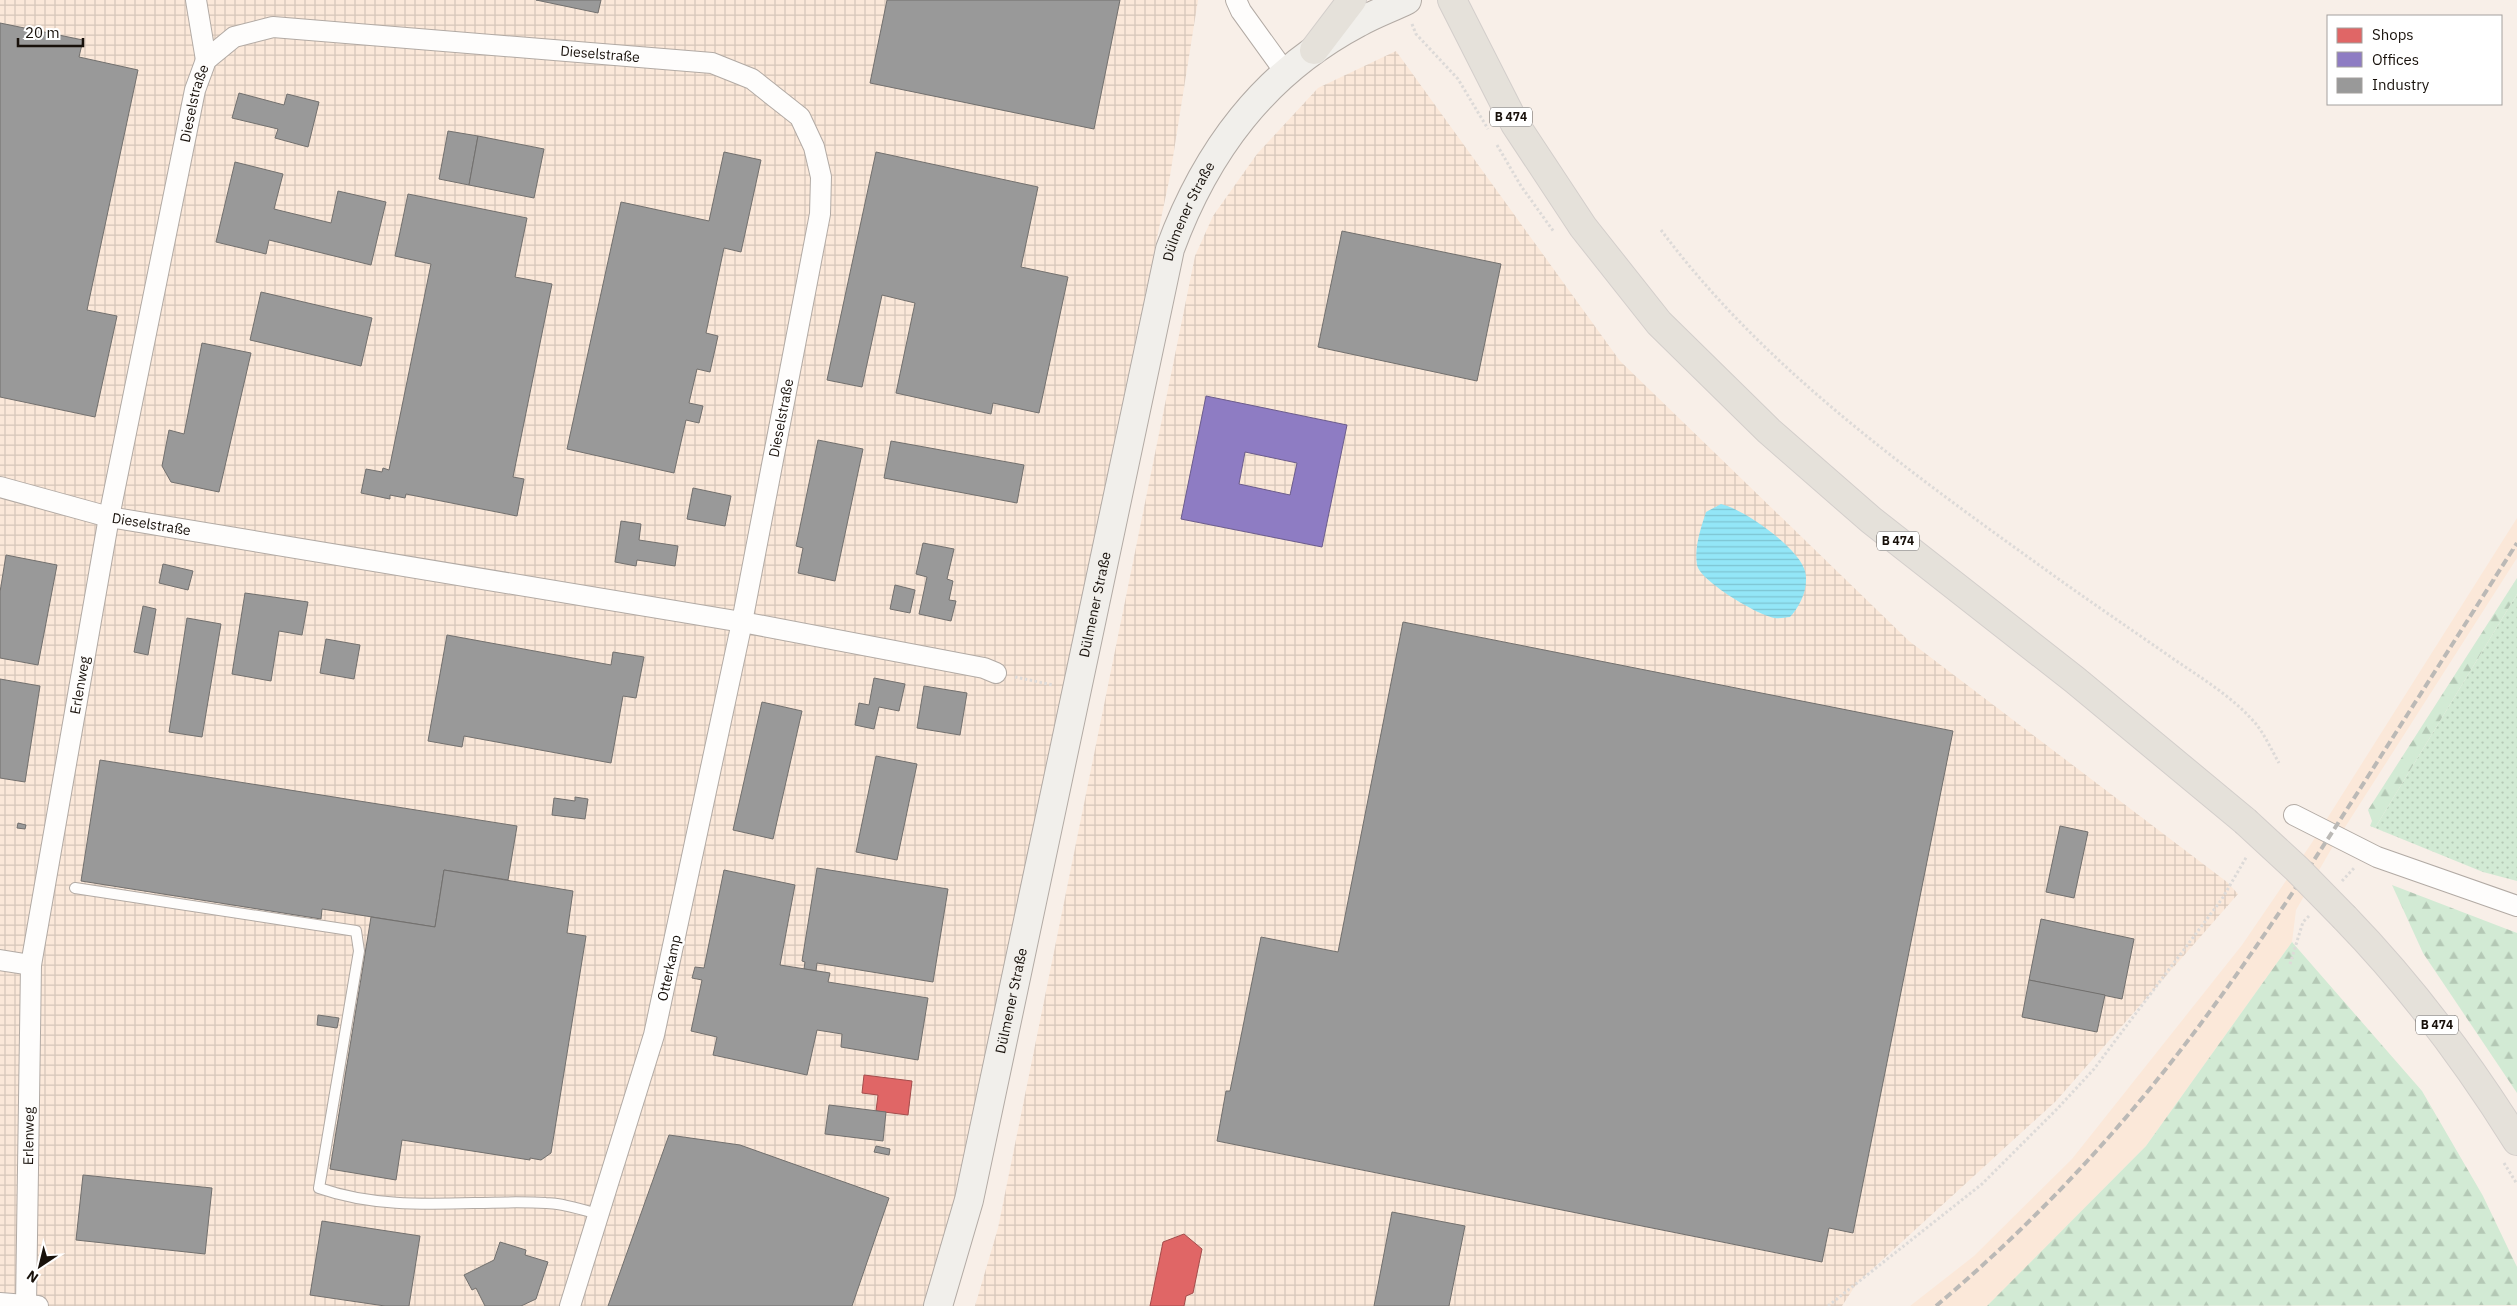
<svg xmlns="http://www.w3.org/2000/svg" width="2517" height="1306" viewBox="0 0 2517 1306" font-family="'IBM Plex Sans',sans-serif">
<style>
.built{fill:#fbe8d9}
.industrial{fill:url(#industrial-grid)}
.grass{fill:url(#grass-dots)}
.forest{fill:url(#forest-firs)}
.water{fill:url(#water-rules)}
.shops{fill:#e06666;stroke:#a44c4b}
.offices{fill:#8e7cc3;stroke:#6b5c8c;fill-rule:evenodd}
.industry{fill:#999;stroke:#72706e}
.lines{fill:none;stroke-linecap:round;stroke-linejoin:round}
.lane-casing{stroke:#b2aaa4;stroke-width:12}
.street-casing{stroke:#b2aaa4;stroke-width:22}
.secondary-casing{stroke:#b2aaa4;stroke-width:30}
.primary-casing{stroke:#d3cecb;stroke-width:30}
.path{stroke:#dddad8;stroke-width:3;stroke-dasharray:2.5 2.5;stroke-linecap:butt}
.lane{stroke:#fefdfc;stroke-width:10}
.street{stroke:#fefdfc;stroke-width:20}
.secondary{stroke:#f1efeb;stroke-width:28}
.primary{stroke:#e5e1da;stroke-width:28}
.rail{stroke:#bbb9b6;stroke-width:4;stroke-dasharray:8 4;stroke-linecap:butt}
.primary-bridge-casing{stroke:#d3cecb;stroke-width:30;stroke-linecap:butt}
.primary-bridge{stroke:#e5e1da;stroke-width:28}
.labels{text-anchor:middle;stroke-width:5;stroke-linejoin:round;paint-order:stroke}
.shield{fill:#fff;stroke:#5d5854;stroke-width:1}
.shield-label{font-size:12px;font-weight:bold;fill:#18110b}
.street-label{font-size:14px;fill:#18110b;stroke:#fff}
</style>
<defs>
<pattern id="industrial-grid" width="8" height="8" patternUnits="userSpaceOnUse" patternTransform="scale(1.25)"><rect width="8" height="8" fill="#fbe8d9"/><path d="M0 4h8M4 0v8" fill="none" stroke="#d6c6b9"/></pattern>
<pattern id="grass-dots" width="8" height="8" patternUnits="userSpaceOnUse" patternTransform="scale(1.25)"><rect width="8" height="8" fill="#d2ead4"/><path d="M2 2h.1M6 6h.1" fill="none" stroke="#b4c8b5" stroke-width="1.8" stroke-linecap="round"/></pattern>
<pattern id="forest-firs" width="22" height="20" patternUnits="userSpaceOnUse" patternTransform="scale(1.25)"><rect width="22" height="20" fill="#d2ead4"/><path d="M5 1l3.5 6h-7zM16 11l3.5 6h-7z" fill="#b4c8b5"/></pattern>
<pattern id="water-rules" width="6" height="5" patternUnits="userSpaceOnUse" patternTransform="scale(1.25)"><rect width="6" height="5" fill="#93e6f7"/><path d="M0 2.5h6" fill="none" stroke="#7ec4d2"/></pattern>
</defs>
<rect width="100%" height="100%" fill="#f8efe8"/>
<path class="built" d="M2517,518V558L2333,846L2296,910L2292,942L2146,1146L1987,1306H1910L1974,1256L2072,1159L2242,945L2311,844Z"/>
<g class="industrial">
<path d="M0,0H1198L1170,176L933,1306H0Z"/>
<path d="M1396,51L1620,361L1909,641L2227,882L2238,894L2056,1101L1857,1283L1842,1306H975L998,1228L1195,256L1213,216L1257,154L1318,88Z"/>
</g>
<path class="grass" d="M2517,594V881L2483,872L2375,828Z"/>
<g class="forest">
<path d="M2517,578V594L2375,828L2370,826L2372,821L2368,810Z"/>
<path d="M2392,885L2517,933V1093L2423,953Z"/>
<path d="M2292,942L2422,1091L2483,1196L2517,1267V1305L1987,1306L2146,1146Z"/>
</g>
<path class="water" d="M1721,504C1744,509 1799,548 1805,571C1809,587 1801,605 1790,617C1786,617 1780,619 1775,618C1759,616 1700,581 1697,565C1694,547 1701,528 1706,512Z"/>
<g class="shops">
<path d="M864,1075L912,1081L908,1115L876,1111L878,1095L862,1093Z"/>
<path d="M1184,1234L1202,1249L1193,1293L1186,1296L1184,1306H1150L1163,1242Z"/>
</g>
<path class="offices" d="M1206,396L1347,425L1322,547L1181,519ZM1245,452L1297,463L1290,495L1239,484Z"/>
<g class="industry">
<path d="M536,0H601L598,13Z"/>
<path d="M887,0H1120L1094,129L870,83Z"/>
<path d="M0,23L83,40L79,57L138,70L87,310L117,316L95,417L0,397Z"/>
<path d="M239,93L284,105L287,94L319,102L308,147L275,138L278,129L232,118Z"/>
<path d="M448,131L478,136L469,185L439,179Z"/>
<path d="M478,136L544,149L534,198L469,185Z"/>
<path d="M724,152L761,160L741,252L724,248L706,333L718,336L710,372L697,369L689,403L703,406L699,423L686,420L674,473L567,449L621,202L709,221Z"/>
<path d="M876,152L1038,187L1021,267L1068,277L1039,413L993,403L991,414L896,393L915,303L882,295L862,387L827,380Z"/>
<path d="M235,162L283,174L274,209L331,223L338,191L386,202L371,265L269,240L266,254L216,242Z"/>
<path d="M408,194L527,218L515,277L552,284L513,477L524,479L517,516L406,494L405,498L390,495V499L361,493L366,469L382,472L383,468L389,470L431,264L395,256Z"/>
<path d="M1342,231L1501,264L1477,381L1318,347Z"/>
<path d="M261,292L372,318L361,366L250,340Z"/>
<path d="M202,343L251,353L219,492L171,482L162,466L169,430L184,434Z"/>
<path d="M818,440L863,449L835,581L798,573L803,548L796,546Z"/>
<path d="M891,441L1024,465L1017,503L884,478Z"/>
<path d="M693,488L731,496L725,526L687,519Z"/>
<path d="M621,521L641,524L639,540L678,546L675,566L637,560L636,566L615,562Z"/>
<path d="M923,543L954,549L947,579L953,581L949,600L956,601L951,621L919,614L927,577L916,574Z"/>
<path d="M6,555L57,565L38,665L0,658V592Z"/>
<path d="M163,564L193,571L188,590L159,583Z"/>
<path d="M895,585L915,590L910,613L890,609Z"/>
<path d="M245,593L308,602L302,635L279,631L271,681L232,674Z"/>
<path d="M143,606L156,609L148,655L134,652Z"/>
<path d="M187,618L221,624L202,737L169,732Z"/>
<path d="M1403,622L1953,731L1853,1233L1829,1228L1822,1262L1217,1141L1226,1091H1230L1261,937L1338,952Z"/>
<path d="M447,635L611,665L613,652L644,657L636,698L623,696L611,763L464,736L462,747L428,741Z"/>
<path d="M326,639L360,645L354,679L320,673Z"/>
<path d="M874,678L905,684L899,711L879,707L874,729L855,725L859,703L869,705Z"/>
<path d="M0,679L40,686L25,782L0,778Z"/>
<path d="M924,686L967,693L960,735L917,728Z"/>
<path d="M762,702L802,711L773,839L733,830Z"/>
<path d="M876,756L917,764L897,860L856,852Z"/>
<path d="M100,760L517,826L508,880L444,870L435,927L322,909L321,919L81,881Z"/>
<path d="M575,797L588,799L585,819L552,815L554,798L575,801Z"/>
<path d="M18,823L26,825L25,829L17,828Z"/>
<path d="M2060,826L2088,832L2074,898L2046,892Z"/>
<path d="M817,868L948,889L933,982L817,963L816,971L804,969L805,962L802,961Z"/>
<path d="M444,870L573,891L567,933L586,936L551,1153L541,1160L530,1158V1160L402,1140L396,1180L330,1169L371,917L435,927Z"/>
<path d="M724,870L795,885L780,965L830,973L828,982L928,998L918,1060L841,1047L842,1034L817,1030L807,1075L713,1055L717,1037L691,1031L702,980L692,978L695,967L704,968Z"/>
<path d="M2041,919L2134,939L2122,999L2029,980Z"/>
<path d="M2029,980L2105,995L2097,1032L2022,1017Z"/>
<path d="M318,1015L339,1018L337,1028L317,1025Z"/>
<path d="M829,1105L886,1112L883,1141L825,1134Z"/>
<path d="M669,1135L740,1145L889,1198L852,1306H608Z"/>
<path d="M876,1146L890,1149L889,1155L874,1152Z"/>
<path d="M83,1175L212,1188L205,1254L76,1240Z"/>
<path d="M1392,1212L1465,1226L1449,1306H1374Z"/>
<path d="M322,1221L420,1236L409,1306H385L310,1295Z"/>
<path d="M500,1242L526,1250L525,1255L548,1262L536,1299L521,1306H485L476,1288L472,1290L464,1275L494,1260Z"/>
</g>
<g class="lines">
<g class="lane-casing">
<path id="lane" d="M75,888L356,931L359,951L319,1188C393,1214 470,1199 546,1203C563,1203 582,1210 599,1214"/>
</g>
<g class="street-casing">
<g id="street">
<path d="M196,0L206,60"/>
<path d="M1236,0L1241,11L1285,72"/>
<path id="s1" d="M0,487L109,517L742,622L984,668L996,673"/>
<path d="M2294,815L2377,857L2517,906"/>
<path d="M0,960L31,965"/>
<path d="M0,1303L38,1306"/>
<path id="s2" d="M26,1306L31,965L109,517L195,90L206,60L234,37L273,27L712,63L752,79L800,117L814,147L821,177L820,214L742,622L654,1035L570,1306"/>
</g>
</g>
<g class="secondary-casing">
<g id="secondary">
<path id="s3" d="M938,1306L969,1200L1170,249C1206,151 1264,73 1358,23C1374,14 1391,8 1407,0"/>
</g>
</g>
<g class="primary-casing">
<g id="primary">
<path d="M1452,0L1515,124L1583,227L1659,323L1769,431L1871,520L2075,680L2245,821"/>
<path d="M1314,50L1352,0"/>
<path d="M2345,918C2411,986 2467,1061 2517,1141"/>
</g>
</g>
<g class="path">
<path d="M1412,24L1416,34L1458,79L1488,129"/>
<path d="M1497,145L1521,186L1554,232"/>
<path d="M1661,230C1764,368 1907,470 2046,570C2089,601 2132,630 2175,660C2203,679 2234,698 2256,724C2265,735 2272,751 2279,763"/>
<path d="M1015,677L1053,685"/>
<path d="M2342,881L2355,867"/>
<path d="M2290,964L2303,922L2309,916"/>
<path d="M2504,1163L2517,1184"/>
<path d="M1828,1306L1982,1184L2058,1108L2094,1069L2222,899L2247,856"/>
</g>
<use href="#lane" class="lane"/>
<use href="#street" class="street"/>
<use href="#secondary" class="secondary"/>
<use href="#primary" class="primary"/>
<path class="rail" d="M1936,1306C2000,1252 2060,1193 2115,1130C2207,1025 2283,909 2358,792C2411,709 2464,626 2517,543"/>
<g class="primary-bridge-casing">
<path id="primary-bridge" d="M2245,821L2297,869L2345,918"/>
</g>
<use href="#primary-bridge" class="primary-bridge"/>
</g>
<g class="labels">
<g class="shield">
<rect x="1490" y="107.5" width="42" height="19" rx="4"/>
<rect x="1877" y="531.5" width="42" height="19" rx="4"/>
<rect x="2416" y="1015.5" width="42" height="19" rx="4"/>
</g>
<g class="shield-label">
<text x="1511" y="121">B 474</text>
<text x="1898" y="545">B 474</text>
<text x="2437" y="1029">B 474</text>
</g>
<g class="street-label">
<text dy="5" stroke="none"><textPath href="#s2" startOffset="1668">Dieselstraße</textPath></text>
<text dy="5" stroke="none"><textPath href="#s2" startOffset="1218">Dieselstraße</textPath></text>
<text dy="5" stroke="none"><textPath href="#s3" startOffset="1124">Dülmener Straße</textPath></text>
<text transform="translate(781 418) rotate(-79)" y="5">Dieselstraße</text>
<text dy="5" stroke="none"><textPath href="#s1" startOffset="156">Dieselstraße</textPath></text>
<text dy="5" stroke="none"><textPath href="#s3" startOffset="719">Dülmener Straße</textPath></text>
<text dy="5" stroke="none"><textPath href="#s2" startOffset="625">Erlenweg</textPath></text>
<text transform="translate(669 968) rotate(-78)" y="5">Otterkamp</text>
<text dy="5" stroke="none"><textPath href="#s3" startOffset="314">Dülmener Straße</textPath></text>
<text dy="5" stroke="none"><textPath href="#s2" startOffset="170">Erlenweg</textPath></text>
</g>
</g>
<rect x="2327" y="15" width="175" height="90" fill="#ffffff" stroke="#a3a09d"/>
<rect x="2337" y="28" width="25" height="15" fill="#e06666" stroke="#a3a09d"/>
<text x="2372" y="40" font-size="15" fill="#18110b">Shops</text>
<rect x="2337" y="52" width="25" height="15" fill="#8e7cc3" stroke="#a3a09d"/>
<text x="2372" y="65" font-size="15" fill="#18110b">Offices</text>
<rect x="2337" y="78" width="25" height="15" fill="#999999" stroke="#a3a09d"/>
<text x="2372" y="90" font-size="15" fill="#18110b">Industry</text>
<g transform="translate(40 1266) rotate(215)" stroke="#ffffff" stroke-width="4" paint-order="stroke">
<path d="M0-4L9 19L0 12L-9 19Z" fill="#18110b"/>
<text y="-8" font-size="14" font-weight="bold" text-anchor="middle" fill="#18110b">N</text>
</g>
<path d="M18 38v8h65v-8" fill="none" stroke="#18110b" stroke-width="2.5"/>
<text x="25" y="38" font-size="15" fill="#18110b" stroke="#ffffff" stroke-width="4" paint-order="stroke">20 m</text>
</svg>
